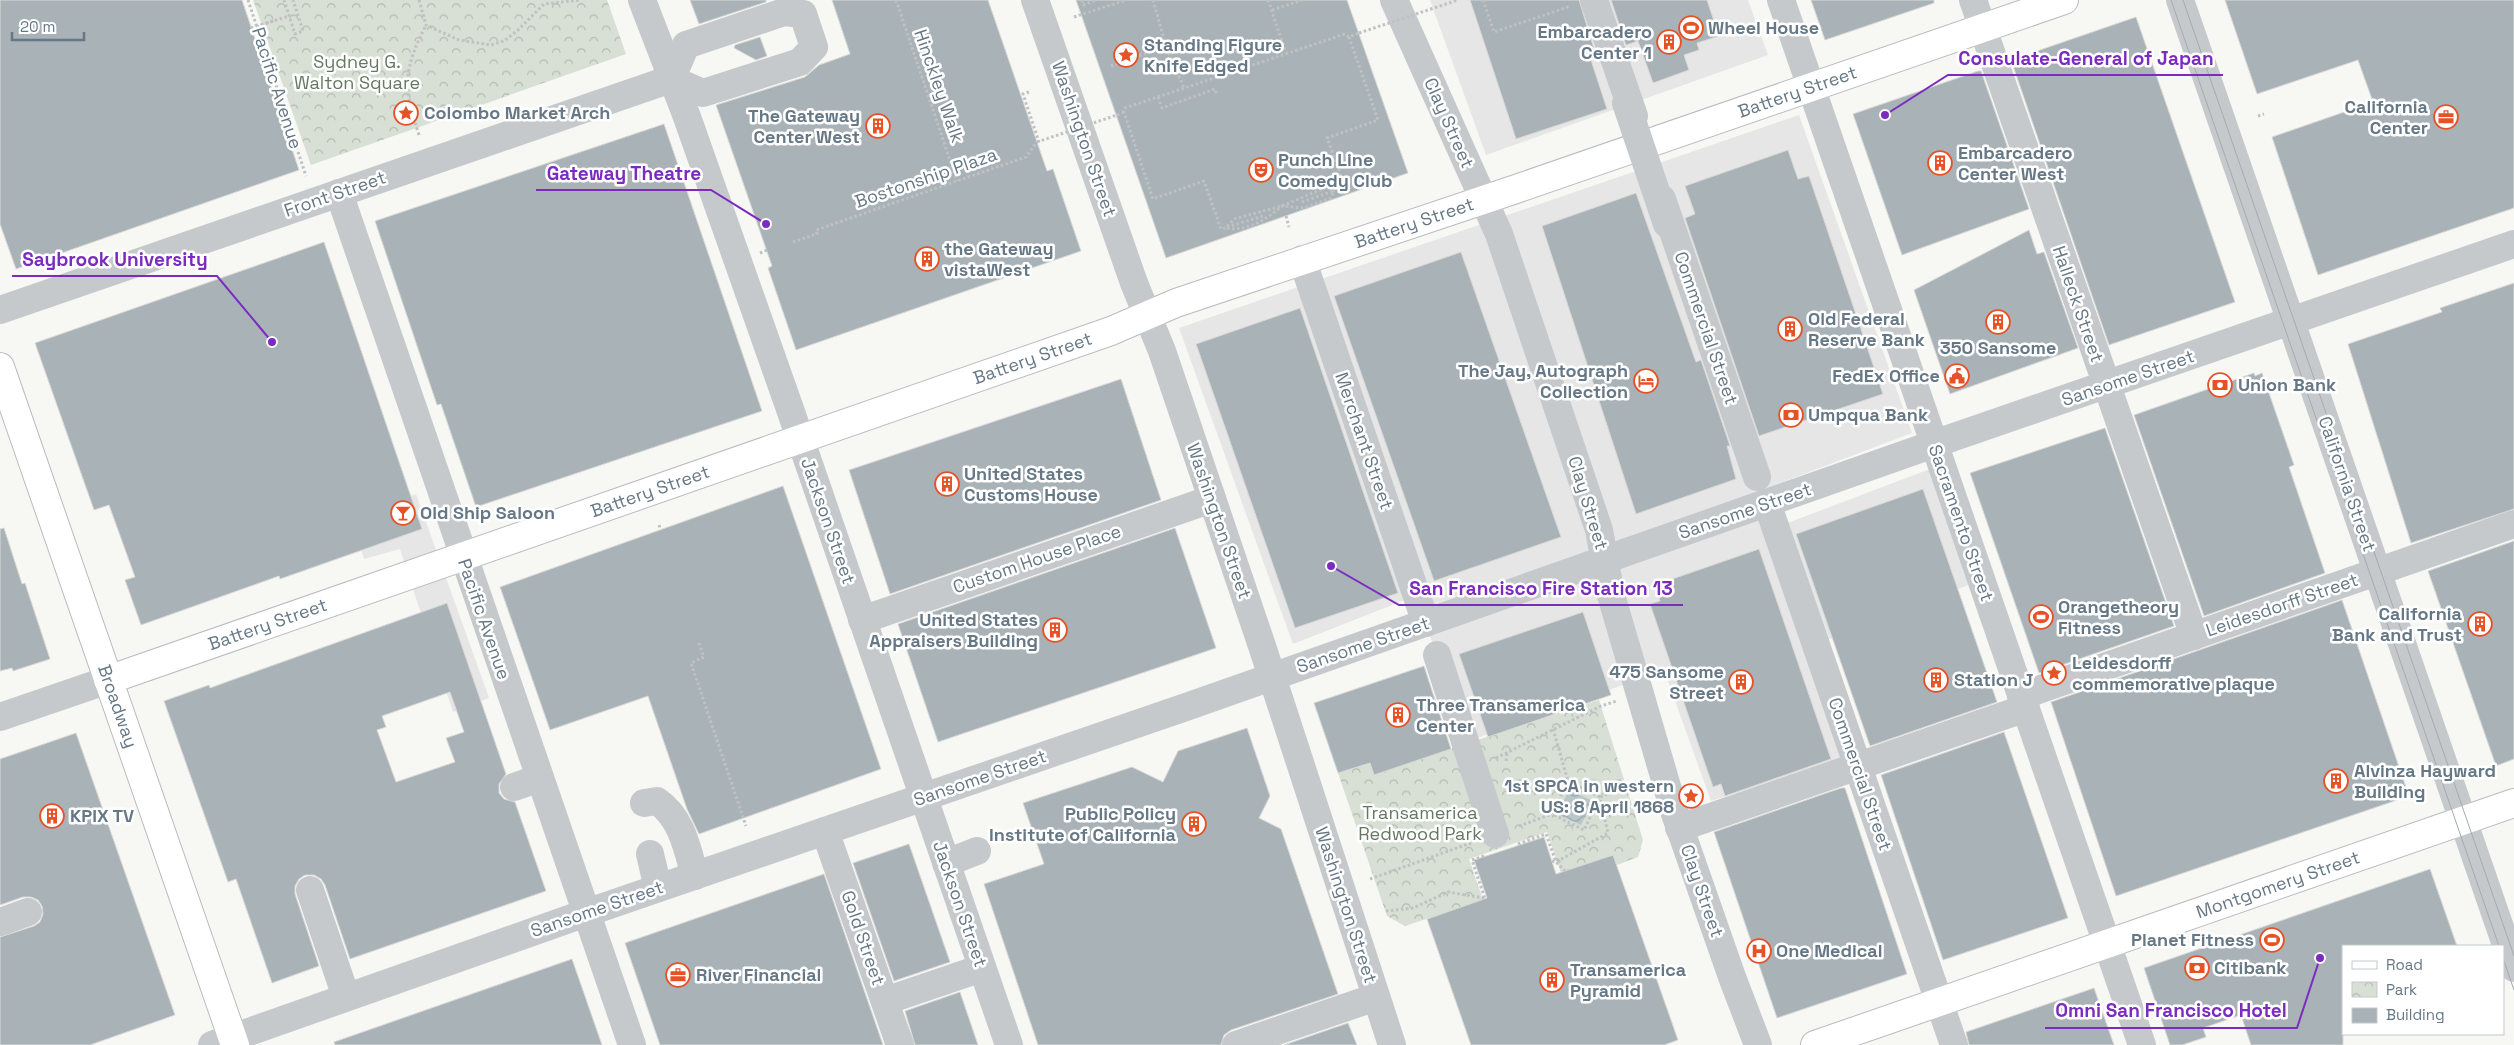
<svg xmlns="http://www.w3.org/2000/svg" width="2514" height="1045" viewBox="0 0 2514 1045" font-family="'Space Grotesk',sans-serif">
<style>
.built{fill:#e5e6e5}
.park{fill:url(#park-crowns)}
.water{fill:url(#water-waves)}
.building{fill:#a9b2b7;stroke:#d9d9d6;fill-rule:evenodd}
.lines{fill:none;stroke-linecap:round;stroke-linejoin:round}
.major-casing{stroke:#b8bcc0;stroke-width:30}
.path{stroke:#bfc1c3;stroke-width:3;stroke-dasharray:2.5 2.5;stroke-linecap:butt}
.minor{stroke:#c5c9cc;stroke-width:28}
.major{stroke:#fff;stroke-width:28}
.tram{stroke:#a3aab0;stroke-width:1}
.path-bridge{stroke:#bfc1c3;stroke-width:3;stroke-dasharray:2.5 2.5;stroke-linecap:butt}
.minor-bridge{stroke:#c5c9cc;stroke-width:28}
.labels{text-anchor:middle;stroke-width:5;stroke-linejoin:round;paint-order:stroke}
.poi-label{font-size:18px;font-weight:bold;fill:#667886;stroke:#fff;text-anchor:start}
.park-label{font-size:18px;fill:#667861;stroke:#fff}
.street-label{font-size:18px;fill:#667886;stroke:#fff}
.leader{fill:none;stroke:#7b2cbf;stroke-width:2}
.callout-dot{fill:#7b2cbf;stroke:#fff;stroke-width:2}
.callout-label{font-size:19px;text-anchor:middle;font-weight:bold;fill:#7b2cbf;stroke:#fff;stroke-width:5;stroke-linejoin:round;paint-order:stroke}
</style>
<defs>
<pattern id="park-crowns" width="20" height="18" patternUnits="userSpaceOnUse" patternTransform="scale(1.25)"><rect width="20" height="18" fill="#d8dfd5"/><path d="M2 6a3 3 0 1 1 6 0M12 15a3 3 0 1 1 6 0" fill="none" stroke="#b3bab2"/></pattern>
<pattern id="water-waves" width="16" height="10" patternUnits="userSpaceOnUse" patternTransform="scale(1.25)"><rect width="16" height="10" fill="#bac7ca"/><path d="M0 5q4-4 8 0t8 0" fill="none" stroke="#9ba6aa"/></pattern>
</defs>
<rect width="100%" height="100%" fill="#f7f7f4"/>
<g class="built">
<path d="M1430,0H1748L1768,55L1486,155Z"/>
<path d="M1799,115L1912,433L1751,494L1842,759L1711,801L1664,670L1469,741L1415,596L1293,644L1179,328Z"/>
<path d="M1930,469L1971,584L1824,641L1785,524Z"/>
<path d="M416,494L489,698L453,712L400,549L364,559L351,516Z"/>
</g>
<g class="park">
<path d="M253,0H607L626,54L311,165Z"/>
<path d="M1599,700L1643,840L1638,857L1617,865L1613,855L1561,873L1547,832L1469,859L1483,900L1405,926L1387,916L1338,773L1370,763L1374,774Z"/>
</g>
<path class="water" d="M1569,790L1593,801L1581,825L1557,814Z"/>
<g class="building">
<path d="M0,0H242L299,170L16,269L0,224Z"/>
<path d="M690,0H766V2L699,24Z"/>
<path d="M832,0H988L1047,171L1053,169L1081,251L796,350L768,268L772,266L716,105L805,77L819,65L850,54Z"/>
<path d="M1076,0H1347L1408,173L1166,258Z"/>
<path d="M1470,0H1579L1596,55L1590,57L1607,109L1516,139Z"/>
<path d="M1611,0H1707L1719,36L1697,43L1699,50L1684,55L1689,70L1653,83L1638,41L1626,45Z"/>
<path d="M1811,0H1934V3L1825,40Z"/>
<path d="M2225,0H2514V208L2318,275L2272,137L2373,102L2358,60L2257,94Z"/>
<path d="M2136,17L2235,302L2109,345L2011,60Z"/>
<path d="M760,37L767,56L756,60L734,48L735,45Z"/>
<path d="M1978,71H1981L2029,209L1902,255L1853,114Z"/>
<path d="M664,124L762,411L476,507L441,404L437,405L375,221Z"/>
<path d="M1788,150L1798,179L1809,176L1883,394L1759,436L1685,218L1695,214L1685,186Z"/>
<path d="M1636,193L1696,362L1701,360L1730,446H1727L1736,479L1636,514L1542,226Z"/>
<path d="M2029,230L2037,254L2044,252L2078,348L1950,394L1914,290Z"/>
<path d="M324,242L422,529L280,579L279,576L141,625L125,580L135,577L109,505L94,510L35,343Z"/>
<path d="M1461,252L1561,537L1434,581L1334,296Z"/>
<path d="M2514,283V509L2411,543L2348,344L2442,312L2440,308Z"/>
<path d="M1300,308L1398,593L1295,628L1196,344Z"/>
<path d="M2254,373L2255,376L2262,373L2294,465L2289,467L2325,573L2204,616L2134,415Z"/>
<path d="M1121,379L1161,500L890,594L849,470Z"/>
<path d="M2105,428L2174,626L2039,673L1970,473Z"/>
<path d="M783,486L881,769L699,834L687,809L648,696L550,730L500,587Z"/>
<path d="M1923,489L1997,702L1870,746L1796,534Z"/>
<path d="M4,528L22,584L25,583L50,659L13,671L12,668L0,671V529Z"/>
<path d="M1175,528L1216,648L938,742L898,624Z"/>
<path d="M2514,541V759L2496,766L2428,571Z"/>
<path d="M1759,549L1831,759L1725,796L1721,784L1713,787L1650,604L1660,601L1655,585Z"/>
<path d="M2342,600L2409,796L2116,896L2051,702Z"/>
<path d="M447,603L506,774L499,784V793L504,799L515,802L546,891L350,959L325,885L321,879L314,875H305L299,879L295,886V894L319,966L272,983L236,879L228,882L164,701L209,685L210,688L232,680ZM450,692L464,732L446,738L455,762L396,782L377,730L386,727L382,716Z"/>
<path d="M1583,612L1611,695L1488,737L1459,654Z"/>
<path d="M1424,666L1451,749L1374,775L1370,763L1338,773L1314,703Z"/>
<path d="M1247,728L1270,796L1259,818L1281,829L1338,994L1231,1030L1224,1035L1221,1045H1038L984,884L1044,864L1023,803L1132,767L1163,782L1178,751Z"/>
<path d="M2004,732L2068,918L1943,960L1881,775Z"/>
<path d="M76,733L175,1015L90,1045H0V937L34,926L40,922L43,914L42,906L38,900L31,897H23L0,905V759Z"/>
<path d="M1841,788H1845L1907,974L1777,1018L1714,832Z"/>
<path d="M1544,837L1556,874L1613,855L1678,1040L1664,1045H1471L1427,919L1487,898L1474,860Z"/>
<path d="M909,844L950,962L894,981L853,863Z"/>
<path d="M2430,869L2457,946H2343V1045H2251L2241,1015L2203,1028L2206,1037L2182,1045H2170L2144,968Z"/>
<path d="M824,874L883,1045H660L625,943Z"/>
<path d="M572,959L602,1045H335L334,1042Z"/>
<path d="M2094,988L2114,1045H1969L1966,1032Z"/>
<path d="M960,992L978,1045H915L905,1011Z"/>
<path d="M1348,1023L1357,1045H1284Z"/>
</g>
<g class="lines">
<g class="major-casing">
<g id="major">
<path id="s1" d="M0,367L235,1045"/>
<path id="s2" d="M108,680L1111,331L1176,303L1516,189L2064,0"/>
<path id="s3" d="M1815,1045L2514,803"/>
</g>
</g>
<g class="path">
<path d="M248,0L306,176"/>
<path d="M284,0L295,34L303,31L293,0"/>
<path d="M419,0L426,25L459,40L491,45L504,41L517,31L544,4L581,0"/>
<path d="M896,0L957,181"/>
<path d="M1082,0L1083,5L1097,0"/>
<path d="M1153,0L1166,46L1184,88"/>
<path d="M1268,0L1286,53"/>
<path d="M1483,0L1494,32L1571,6"/>
<path d="M1272,10L1303,0"/>
<path d="M1074,17L1126,0"/>
<path d="M257,27L275,20"/>
<path d="M1349,37L1378,120L1327,138L1345,187L1334,191L1327,187L1282,206L1234,219L1226,228L1221,229L1204,181L1153,199L1124,112L1125,108L1345,34L1349,37L1359,33"/>
<path d="M1111,66L1166,46"/>
<path d="M1029,92L1023,94L1039,142"/>
<path d="M1158,97L1162,108L1215,89L1217,96"/>
<path d="M1117,115L1124,112"/>
<path d="M2258,116L2264,114"/>
<path d="M419,135C403,86 403,71 426,25"/>
<path d="M1302,202L1333,191"/>
<path d="M1286,216L1289,227"/>
<path d="M1227,227L1263,216"/>
<path d="M1227,228C1248,232 1266,219 1282,206L1304,208L1331,198L1334,191"/>
<path d="M793,242L817,234L816,230L1026,157L1037,142"/>
<path d="M760,253L767,250"/>
<path d="M659,525L660,528"/>
<path d="M699,643L704,657L691,663L746,826"/>
<path d="M1553,729L1568,781"/>
<path d="M1496,758L1601,706L1617,701"/>
<path d="M1506,761L1507,753"/>
<path d="M1600,797L1568,781L1552,814L1584,830L1600,797L1636,784"/>
<path d="M1519,826L1552,814"/>
<path d="M1518,844L1546,834L1556,862L1565,871"/>
<path d="M1484,856L1472,860L1485,899"/>
<path d="M1552,861L1556,862L1608,833L1600,798"/>
<path d="M1370,879L1471,843"/>
<path d="M1386,911L1413,908L1448,892L1484,898"/>
</g>
<g class="minor">
<path d="M642,0L687,117L790,409L1009,1045"/>
<path d="M1035,0L1134,283L1162,351L1262,646L1392,1045"/>
<path d="M1394,0L1499,234L1599,530L1611,595L1675,814L1732,977L1758,1045"/>
<path d="M1594,0L1634,116"/>
<path d="M1781,0L2142,1045"/>
<path d="M1973,0L2194,636"/>
<path d="M2180,0L2514,968"/>
<path d="M784,12L803,14L814,47L800,62L703,93L671,79L686,45Z"/>
<path d="M339,193L632,1045"/>
<path d="M1662,199L1757,477"/>
<path d="M1302,259L1426,623"/>
<path d="M0,310L671,79"/>
<path d="M1767,503L1954,1045"/>
<path d="M862,620L1212,499"/>
<path d="M1437,655L1495,834"/>
<path d="M2021,696L2514,524"/>
<path d="M0,717L108,680"/>
<path d="M514,787L540,778"/>
<path d="M644,803L657,801C682,818 687,848 695,876"/>
<path d="M1679,828L2026,708"/>
<path d="M825,831L900,1045"/>
<path d="M650,854L658,888"/>
<path d="M946,863L977,851"/>
<path d="M310,890L346,997"/>
<path d="M0,922L28,912"/>
<path d="M885,1001L982,968"/>
<path d="M212,1045L586,913L1186,707L1954,437L2514,244"/>
<path d="M1236,1045L1376,997"/>
</g>
<use href="#major" class="major"/>
<g class="tram">
<path d="M2171,0L2499,946"/>
<path d="M2183,0L2514,956"/>
<path d="M2503,958L2514,990"/>
</g>
<g class="path-bridge">
<path d="M251,28L289,16"/>
<path d="M1359,33L1458,0"/>
<path d="M1037,142L1117,115"/>
</g>
<path class="minor-bridge" d="M1626,103L1667,224"/>
</g>
<defs>
<g id="stadium-ring" transform="scale(1.25)"><circle r="9.5" fill="#fff" stroke="#e65126" stroke-width="1.5"/><path d="M0-5a6.5 5 0 1 0 0 10a6.5 5 0 1 0 0-10ZM-3.5-1.8h7v3.6h-7Z" fill="#e65126"/></g>
<g id="building-ring" transform="scale(1.25)"><circle r="9.5" fill="#fff" stroke="#e65126" stroke-width="1.5"/><path d="M-4-6H4V6H1V3H-1V6H-4ZM-2.5-4.3h1.7v1.8h-1.7ZM.8-4.3h1.7v1.8H.8ZM-2.5-1h1.7V.8h-1.7ZM.8-1h1.7V.8H.8Z" fill="#e65126"/></g>
<g id="sight-ring" transform="scale(1.25)"><circle r="9.5" fill="#fff" stroke="#e65126" stroke-width="1.5"/><path d="M0-6L1.8-2.2L6-1.7L2.9 1.2L3.7 5.4L0 3.3L-3.7 5.4L-2.9 1.2L-6-1.7L-1.8-2.2Z" fill="#e65126"/></g>
<g id="office-ring" transform="scale(1.25)"><circle r="9.5" fill="#fff" stroke="#e65126" stroke-width="1.5"/><path d="M-6-3h4V-5.5h4V-3h4V5H-6ZM-1-4.5V-3h2v-1.5ZM-6 0V1H6V0Z" fill="#e65126"/></g>
<g id="theatre-ring" transform="scale(1.25)"><circle r="9.5" fill="#fff" stroke="#e65126" stroke-width="1.5"/><path d="M-5-5.5Q0-4 5-5.5V0Q5 5 0 6Q-5 5-5 0ZM-3.3-2.5H-1v1.5H-3.3ZM1-2.5H3.3v1.5H1ZM-2.8 1Q0 5.5 2.8 1Z" fill="#e65126"/></g>
<g id="civic-ring" transform="scale(1.25)"><circle r="9.5" fill="#fff" stroke="#e65126" stroke-width="1.5"/><path d="M-.6-6.5H3V-4.5H.6V-3L4-1V1h2V6H-6V1h2V-1L-.6-3ZM-1.2 2.5V6h2.4V2.5Z" fill="#e65126"/></g>
<g id="hotel-ring" transform="scale(1.25)"><circle r="9.5" fill="#fff" stroke="#e65126" stroke-width="1.5"/><path d="M-6-4.5h1.5V1H6V5H4.5V3h-9V5H-6ZM-4 0a1.8 1.8 0 1 1 3.6 0ZM.5 0V-2.5h3Q6-2.5 6 0Z" fill="#e65126"/></g>
<g id="bank-ring" transform="scale(1.25)"><circle r="9.5" fill="#fff" stroke="#e65126" stroke-width="1.5"/><path d="M-6-4H6V4H-6ZM0-2.3a2.3 2.3 0 1 0 0 4.6a2.3 2.3 0 1 0 0-4.6Z" fill="#e65126"/></g>
<g id="bar-ring" transform="scale(1.25)"><circle r="9.5" fill="#fff" stroke="#e65126" stroke-width="1.5"/><path d="M-6-5H6L.8 .8V4.5H3.5V6h-7V4.5H-.8V.8Z" fill="#e65126"/></g>
<g id="hospital-ring" transform="scale(1.25)"><circle r="9.5" fill="#fff" stroke="#e65126" stroke-width="1.5"/><path d="M-5-5h3v3.5h4V-5h3V5h-3V1.5h-4V5h-3Z" fill="#e65126"/></g>
</defs>
<g fill-rule="evenodd">
<use href="#stadium-ring" x="1691" y="28"/>
<use href="#building-ring" x="1669" y="42"/>
<use href="#sight-ring" x="1126" y="55"/>
<use href="#sight-ring" x="406" y="113"/>
<use href="#office-ring" x="2446" y="117"/>
<use href="#building-ring" x="878" y="126"/>
<use href="#building-ring" x="1940" y="163"/>
<use href="#theatre-ring" x="1261" y="170"/>
<use href="#building-ring" x="927" y="259"/>
<use href="#building-ring" x="1998" y="322"/>
<use href="#building-ring" x="1790" y="329"/>
<use href="#civic-ring" x="1957" y="376"/>
<use href="#hotel-ring" x="1646" y="381"/>
<use href="#bank-ring" x="2220" y="385"/>
<use href="#bank-ring" x="1791" y="415"/>
<use href="#building-ring" x="947" y="484"/>
<use href="#bar-ring" x="403" y="513"/>
<use href="#stadium-ring" x="2041" y="617"/>
<use href="#building-ring" x="2480" y="624"/>
<use href="#building-ring" x="1055" y="630"/>
<use href="#sight-ring" x="2054" y="673"/>
<use href="#building-ring" x="1936" y="680"/>
<use href="#building-ring" x="1741" y="682"/>
<use href="#building-ring" x="1398" y="715"/>
<use href="#building-ring" x="2336" y="781"/>
<use href="#sight-ring" x="1691" y="796"/>
<use href="#building-ring" x="52" y="816"/>
<use href="#building-ring" x="1194" y="824"/>
<use href="#stadium-ring" x="2272" y="940"/>
<use href="#hospital-ring" x="1759" y="951"/>
<use href="#bank-ring" x="2197" y="968"/>
<use href="#office-ring" x="678" y="975"/>
<use href="#building-ring" x="1552" y="980"/>
</g>
<g class="labels">
<g class="poi-label">
<text x="1708" y="34">Wheel House</text>
<text x="1652" y="38" text-anchor="end">Embarcadero<tspan x="1652" dy="21">Center 1</tspan></text>
<text x="1144" y="51">Standing Figure<tspan x="1144" dy="21">Knife Edged</tspan></text>
<text x="2428" y="113" text-anchor="end">California<tspan x="2428" dy="21">Center</tspan></text>
<text x="424" y="119">Colombo Market Arch</text>
<text x="860" y="122" text-anchor="end">The Gateway<tspan x="860" dy="21">Center West</tspan></text>
<text x="1958" y="159">Embarcadero<tspan x="1958" dy="21">Center West</tspan></text>
<text x="1278" y="166">Punch Line<tspan x="1278" dy="21">Comedy Club</tspan></text>
<text x="944" y="255">the Gateway<tspan x="944" dy="21">vistaWest</tspan></text>
<text x="1808" y="325">Old Federal<tspan x="1808" dy="21">Reserve Bank</tspan></text>
<text x="1998" y="354" text-anchor="middle">350 Sansome</text>
<text x="1628" y="377" text-anchor="end">The Jay, Autograph<tspan x="1628" dy="21">Collection</tspan></text>
<text x="1940" y="382" text-anchor="end">FedEx Office</text>
<text x="2238" y="391">Union Bank</text>
<text x="1808" y="421">Umpqua Bank</text>
<text x="964" y="480">United States<tspan x="964" dy="21">Customs House</tspan></text>
<text x="420" y="519">Old Ship Saloon</text>
<text x="2058" y="613">Orangetheory<tspan x="2058" dy="21">Fitness</tspan></text>
<text x="2462" y="620" text-anchor="end">California<tspan x="2462" dy="21">Bank and Trust</tspan></text>
<text x="1038" y="626" text-anchor="end">United States<tspan x="1038" dy="21">Appraisers Building</tspan></text>
<text x="2072" y="669">Leidesdorff<tspan x="2072" dy="21">commemorative plaque</tspan></text>
<text x="1724" y="678" text-anchor="end">475 Sansome<tspan x="1724" dy="21">Street</tspan></text>
<text x="1954" y="686">Station J</text>
<text x="1416" y="711">Three Transamerica<tspan x="1416" dy="21">Center</tspan></text>
<text x="2354" y="777">Alvinza Hayward<tspan x="2354" dy="21">Building</tspan></text>
<text x="1674" y="792" text-anchor="end">1st SPCA in western<tspan x="1674" dy="21">US: 8 April 1868</tspan></text>
<text x="1176" y="820" text-anchor="end">Public Policy<tspan x="1176" dy="21">Institute of California</tspan></text>
<text x="70" y="822">KPIX TV</text>
<text x="2254" y="946" text-anchor="end">Planet Fitness</text>
<text x="1776" y="957">One Medical</text>
<text x="2214" y="974">Citibank</text>
<text x="1570" y="976">Transamerica<tspan x="1570" dy="21">Pyramid</tspan></text>
<text x="696" y="981">River Financial</text>
</g>
<g class="park-label">
<text x="357" y="68">Sydney G.<tspan x="357" dy="21">Walton Square</tspan></text>
<text x="1420" y="819">Transamerica<tspan x="1420" dy="21">Redwood Park</tspan></text>
</g>
<g class="street-label">
<text transform="translate(939 86) rotate(71)" y="6">Hinckley Walk</text>
<text transform="translate(277 88) rotate(72)" y="6">Pacific Avenue</text>
<text dy="6" stroke="none"><textPath href="#s2" startOffset="1789">Battery Street</textPath></text>
<text transform="translate(1449 123) rotate(66)" y="6">Clay Street</text>
<text transform="translate(1084 139) rotate(71)" y="6">Washington Street</text>
<text transform="translate(926 178) rotate(-19)" y="6">Bostonship Plaza</text>
<text transform="translate(335 194) rotate(-19)" y="6">Front Street</text>
<text dy="6" stroke="none"><textPath href="#s2" startOffset="1384">Battery Street</textPath></text>
<text transform="translate(2078 304) rotate(71)" y="6">Halleck Street</text>
<text transform="translate(1706 328) rotate(71)" y="6">Commercial Street</text>
<text dy="6" stroke="none"><textPath href="#s2" startOffset="979">Battery Street</textPath></text>
<text transform="translate(2128 378) rotate(-19)" y="6">Sansome Street</text>
<text transform="translate(1364 441) rotate(71)" y="6">Merchant Street</text>
<text transform="translate(2347 484) rotate(71)" y="6">California Street</text>
<text dy="6" stroke="none"><textPath href="#s2" startOffset="574">Battery Street</textPath></text>
<text transform="translate(1588 503) rotate(73)" y="6">Clay Street</text>
<text transform="translate(1745 511) rotate(-19)" y="6">Sansome Street</text>
<text transform="translate(828 521) rotate(71)" y="6">Jackson Street</text>
<text transform="translate(1219 521) rotate(71)" y="6">Washington Street</text>
<text transform="translate(1961 523) rotate(71)" y="6">Sacramento Street</text>
<text transform="translate(1037 559) rotate(-19)" y="6">Custom House Place</text>
<text transform="translate(2282 605) rotate(-19)" y="6">Leidesdorff Street</text>
<text transform="translate(484 619) rotate(71)" y="6">Pacific Avenue</text>
<text dy="6" stroke="none"><textPath href="#s2" startOffset="169">Battery Street</textPath></text>
<text transform="translate(1363 645) rotate(-19)" y="6">Sansome Street</text>
<text dy="6" stroke="none"><textPath href="#s1" startOffset="359">Broadway</textPath></text>
<text transform="translate(1860 774) rotate(71)" y="6">Commercial Street</text>
<text transform="translate(980 778) rotate(-19)" y="6">Sansome Street</text>
<text dy="6" stroke="none"><textPath href="#s3" startOffset="490">Montgomery Street</textPath></text>
<text transform="translate(1702 891) rotate(71)" y="6">Clay Street</text>
<text transform="translate(960 904) rotate(71)" y="6">Jackson Street</text>
<text transform="translate(1346 905) rotate(72)" y="6">Washington Street</text>
<text transform="translate(597 909) rotate(-19)" y="6">Sansome Street</text>
<text transform="translate(863 938) rotate(71)" y="6">Gold Street</text>
</g>
</g>
<path class="leader" d="M1885 115L1948 75H2223M766 224L711 190H536M272 342L217 276H12M1331 566L1399 605H1683M2320 958L2297 1028H2045"/>
<g class="callout-dot">
<circle cx="1885" cy="115" r="5"/>
<circle cx="766" cy="224" r="5"/>
<circle cx="272" cy="342" r="5"/>
<circle cx="1331" cy="566" r="5"/>
<circle cx="2320" cy="958" r="5"/>
</g>
<g class="callout-label">
<text x="2086" y="65">Consulate-General of Japan</text>
<text x="624" y="180">Gateway Theatre</text>
<text x="115" y="266">Saybrook University</text>
<text x="1541" y="595">San Francisco Fire Station 13</text>
<text x="2171" y="1017">Omni San Francisco Hotel</text>
</g>
<rect x="2342" y="945" width="162" height="90" fill="#ffffff" stroke="#c2c9cf"/>
<rect x="2352" y="961" width="25" height="8" fill="#ffffff" stroke="#c2c9cf"/>
<text x="2386" y="970" font-size="15" fill="#667886">Road</text>
<rect x="2352" y="982" width="25" height="15" fill="url(#park-crowns)" stroke="#c2c9cf"/>
<text x="2386" y="995" font-size="15" fill="#667886">Park</text>
<rect x="2352" y="1008" width="25" height="15" fill="#a9b2b7" stroke="#c2c9cf"/>
<text x="2386" y="1020" font-size="15" fill="#667886">Building</text>
<path d="M12 32v8h72v-8" fill="none" stroke="#667886" stroke-width="2.5"/>
<text x="20" y="32" font-size="15" fill="#667886" stroke="#ffffff" stroke-width="4" paint-order="stroke">20 m</text>
</svg>
